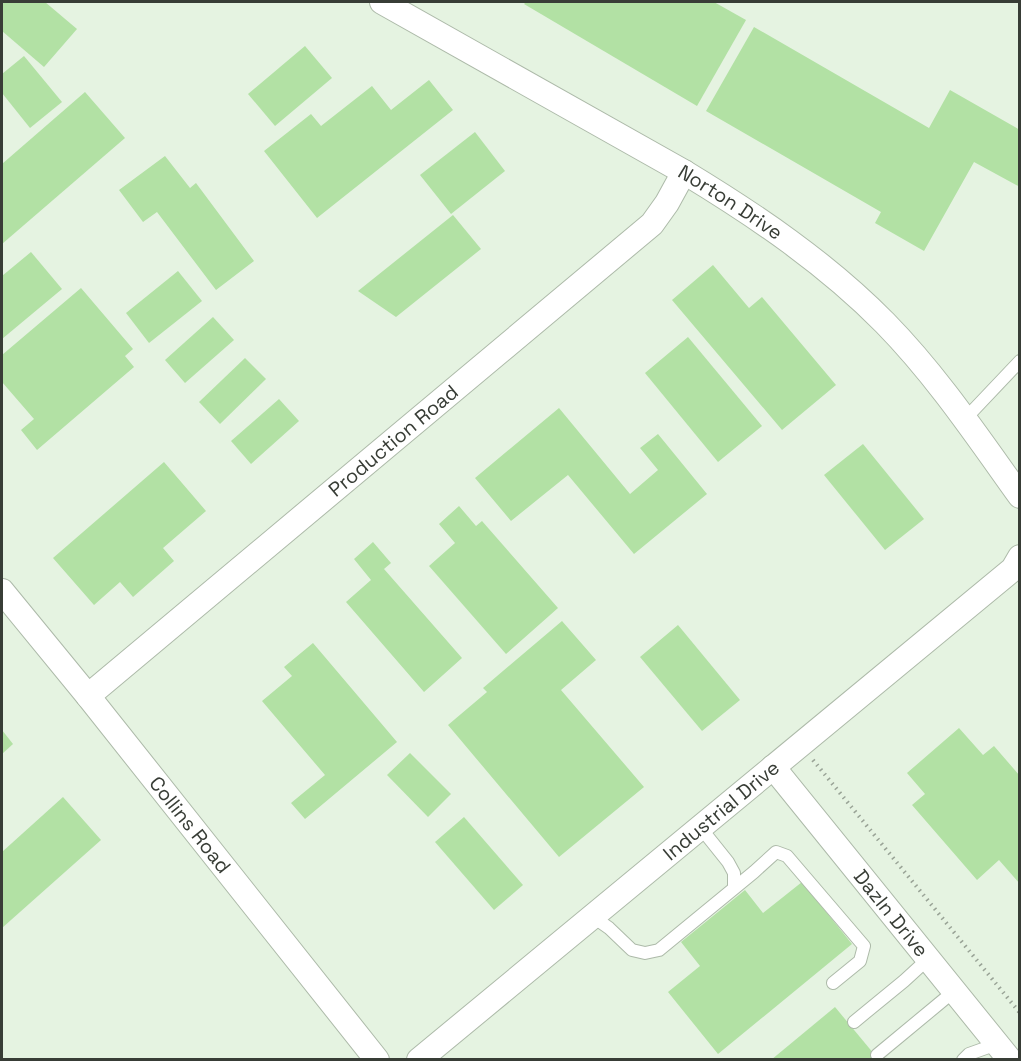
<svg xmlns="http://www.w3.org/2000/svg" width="1021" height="1061" viewBox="0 0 1021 1061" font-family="'Space Grotesk',sans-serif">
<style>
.building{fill:#b2e1a4}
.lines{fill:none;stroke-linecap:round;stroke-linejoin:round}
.service-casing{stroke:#adbaa9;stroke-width:14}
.minor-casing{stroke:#adbaa9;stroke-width:26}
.path{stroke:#99a396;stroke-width:4;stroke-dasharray:1.5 4.5;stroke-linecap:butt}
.service{stroke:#fff;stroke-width:12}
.minor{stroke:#fff;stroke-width:24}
.labels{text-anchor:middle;stroke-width:6;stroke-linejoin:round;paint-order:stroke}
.street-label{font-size:20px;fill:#383d36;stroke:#f6fff3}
</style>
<rect width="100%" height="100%" fill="#e5f3e1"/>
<g class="building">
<path d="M2,2H45L77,29L44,67L2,31Z"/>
<path d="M526,2H714L746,20L697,106L524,4Z"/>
<path d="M754,27L929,128L950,90L1020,130V187L974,162L924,251L875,223L881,212L706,111Z"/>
<path d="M305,46L332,78L275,126L248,94Z"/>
<path d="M24,56L62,102L30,128L2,93V74Z"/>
<path d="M429,80L453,110L317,218L264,151L311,114L321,126L372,86L391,110Z"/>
<path d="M85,92L125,138L2,244V164Z"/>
<path d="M475,132L505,171L451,214L420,175Z"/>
<path d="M165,156L190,188L196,183L254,261L216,290L157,212L143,222L119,190Z"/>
<path d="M453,215L481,249L396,317L358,291Z"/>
<path d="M31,252L62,289L2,339V276Z"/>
<path d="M713,265L749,308L762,297L836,385L782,430L672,300Z"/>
<path d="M178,271L202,301L149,343L126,313Z"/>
<path d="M81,288L133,349L125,356L134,367L37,450L21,430L34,419L2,382V355Z"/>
<path d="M213,317L234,340L185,383L165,360Z"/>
<path d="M688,337L762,426L718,462L645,373Z"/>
<path d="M245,358L266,379L220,424L199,402Z"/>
<path d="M279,399L299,421L251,464L231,441Z"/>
<path d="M559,408L630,494L658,470L640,448L658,434L707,494L634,554L568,475L511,521L475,478Z"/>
<path d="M863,444L924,519L885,550L824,475Z"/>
<path d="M164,462L206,511L163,548L174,561L133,597L120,582L94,605L53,558Z"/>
<path d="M459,506L476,526L482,521L558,608L506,654L429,566L455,543L439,524Z"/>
<path d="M373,542L391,563L384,569L462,658L424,692L346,602L371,580L354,559Z"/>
<path d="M562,621L596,660L561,690L644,787L559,857L448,725L487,692L483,688Z"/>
<path d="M678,625L740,700L702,731L640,657Z"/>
<path d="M313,643L397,742L305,819L291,803L325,775L262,701L292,676L284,667Z"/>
<path d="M959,728L983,755L994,746L1020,776V884L999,860L977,880L912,805L925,794L907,773Z"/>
<path d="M2,730L13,744L2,754Z"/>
<path d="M410,753L451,794L428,817L387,775Z"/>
<path d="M63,797L101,840L2,928V852Z"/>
<path d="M464,817L523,885L494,910L435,842Z"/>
<path d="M802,882L852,944L718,1054L668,992L700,966L681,942L745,890L763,913Z"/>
<path d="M835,1007L879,1060H771Z"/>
</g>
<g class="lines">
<g class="service-casing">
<g id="service">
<path d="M965,419L1020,361"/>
<path d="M700,827L728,862L734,873V887"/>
<path d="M592,916L609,928L632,950L645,953L659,950L754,872L776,852L787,856L864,946L860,961L833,983"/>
<path d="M854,1022L904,981L928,959"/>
<path d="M877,1055L947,997L957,994"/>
<path d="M963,1060L969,1054L997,1044"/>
</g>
</g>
<g class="minor-casing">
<g id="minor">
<path id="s1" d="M382,2L684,172C755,215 826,263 885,323C936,375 977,436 1020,496"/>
<path id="s2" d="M2,591L88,696L377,1060"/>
<path id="s3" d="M88,696L652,224L667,203L684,172"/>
<path id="s4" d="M773,767L1010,1060"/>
<path id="s5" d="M419,1060L1013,569L1020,557"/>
</g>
</g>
<path class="path" d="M813,760L1020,1013"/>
<use href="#service" class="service"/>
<use href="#minor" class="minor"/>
</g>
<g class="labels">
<g class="street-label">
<text dy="7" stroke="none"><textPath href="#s1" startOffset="402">Norton Drive</textPath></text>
<text dy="7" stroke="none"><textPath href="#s3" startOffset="398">Production Road</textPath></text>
<text dy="7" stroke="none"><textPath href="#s5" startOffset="392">Industrial Drive</textPath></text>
<text dy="7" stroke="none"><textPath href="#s2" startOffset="300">Collins Road</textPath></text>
<text dy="7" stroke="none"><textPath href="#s4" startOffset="188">Dazln Drive</textPath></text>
</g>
</g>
<rect width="1021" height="1061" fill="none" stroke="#383d36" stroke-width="6"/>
</svg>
